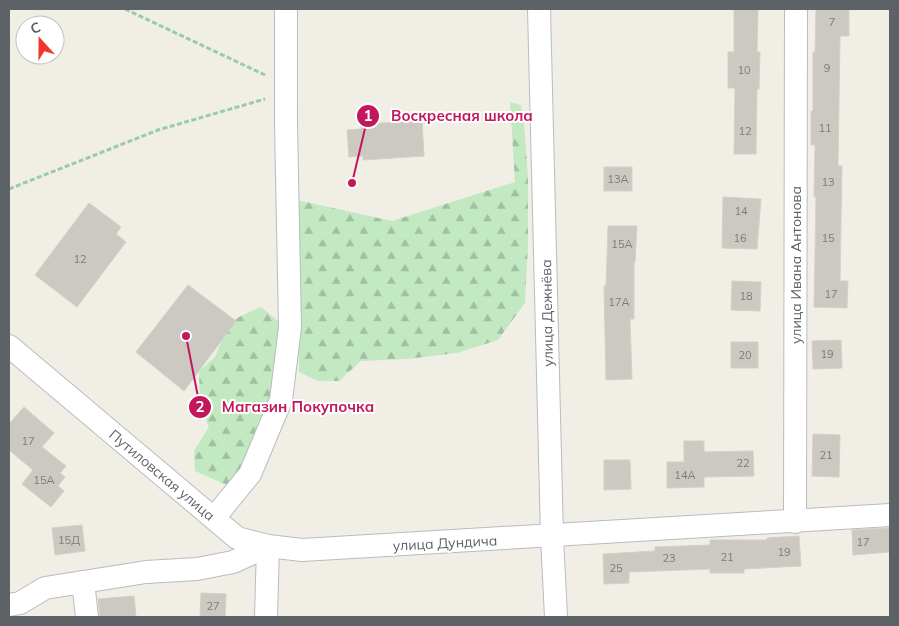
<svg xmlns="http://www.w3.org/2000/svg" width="899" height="626" viewBox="0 0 899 626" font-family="Mulish,sans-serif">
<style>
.forest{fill:url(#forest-firs)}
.building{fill:#ccc9c3;stroke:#d6d0c4}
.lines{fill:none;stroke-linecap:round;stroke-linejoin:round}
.minor-casing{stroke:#b8bcc0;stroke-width:24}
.path{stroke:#99cba8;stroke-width:3;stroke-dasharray:5 2.5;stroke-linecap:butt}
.minor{stroke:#fff;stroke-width:22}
.labels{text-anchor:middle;stroke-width:4;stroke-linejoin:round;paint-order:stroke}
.number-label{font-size:11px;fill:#797c7e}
.street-label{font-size:14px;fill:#5d6267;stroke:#fff}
.leader{fill:none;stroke:#c2185b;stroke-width:2}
.callout-dot{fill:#c2185b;stroke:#fff;stroke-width:2}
.mark-label{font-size:15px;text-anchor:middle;font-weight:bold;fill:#fff}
.callout-label{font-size:15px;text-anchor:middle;font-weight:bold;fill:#c2185b;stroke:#fff;stroke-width:4;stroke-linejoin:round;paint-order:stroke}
</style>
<defs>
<pattern id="forest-firs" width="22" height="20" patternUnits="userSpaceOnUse" patternTransform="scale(1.25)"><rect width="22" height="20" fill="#c2e9c1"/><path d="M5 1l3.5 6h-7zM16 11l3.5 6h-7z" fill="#a1c0a1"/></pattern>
</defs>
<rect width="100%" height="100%" fill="#f1eee6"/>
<g class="forest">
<path d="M510,102L521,105L524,124L528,178V246L525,303L498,340L457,353L407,359L361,361L339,381H318L299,372L297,200L392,221L515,182Z"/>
<path d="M261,307L284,326L274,397L244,471L229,486L195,471L194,451L209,427L200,404L199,371L215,357L226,329L237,318Z"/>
</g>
<g class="building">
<path d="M734,9H758L757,52H760L759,89H757L756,154H734L735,88H728V52H734Z"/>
<path d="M816,9H849V36H840L838,166H842L840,281H848L847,308L814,307L816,197H814L815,145H811V111H813V52H815Z"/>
<path d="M422,121L424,156L363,160V156L349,157L347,130L361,129V124Z"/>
<rect x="604" y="167" width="28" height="24"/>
<path d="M723,197L761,199L757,249L722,248Z"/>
<path d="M89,203L121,227L116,234L126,242L77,307L35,275Z"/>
<path d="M608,226H637L635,262H634V319H630L632,379L606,380L604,286H606Z"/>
<path d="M732,281L761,282L760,311L731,310Z"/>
<path d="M188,285L236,321L184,391L136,352Z"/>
<path d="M841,340L842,368L813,369L812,341Z"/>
<rect x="731" y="342" width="27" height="26"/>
<path d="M24,407L54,433L42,447L66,466L60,473L65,477L58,486L64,491L51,507L22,484L33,470L9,450V424Z"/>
<path d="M813,434L840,435L839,477L812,476Z"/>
<path d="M684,441H704V452L753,451L754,476L704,477V487L667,488V462H684Z"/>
<path d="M604,460H630L631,489L604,490Z"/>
<path d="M82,525L85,551L55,555L52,528Z"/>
<path d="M890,528V552L853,555L852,530Z"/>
<path d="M799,536L801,566L744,569V573H710V569L629,572V583L604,584L603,554L655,551V547L710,545V540H767V538Z"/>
<path d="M201,593L226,594L225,617H200Z"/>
<path d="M134,596L136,617H100L98,599Z"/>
</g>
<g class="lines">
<g class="minor-casing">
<g id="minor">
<path d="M539,9L552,537L556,617"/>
<path d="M9,346L237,538L268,546L302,550L890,515"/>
<path d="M214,518L250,474L281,400L290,327L286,124V9"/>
<path d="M795,522L796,9"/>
<path d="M83,582L87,617"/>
<path d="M9,605L20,603L45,588L146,572L197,569L233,562L268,546"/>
<path d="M266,617L268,546"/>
</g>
</g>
<g class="path">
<path d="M125,9L265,75"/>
<path d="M9,189L158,130L265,99"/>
</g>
<use href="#minor" class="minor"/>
</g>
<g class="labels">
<g class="number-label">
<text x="832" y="26">7</text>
<text x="827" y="72">9</text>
<text x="744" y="74">10</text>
<text x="825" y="132">11</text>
<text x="745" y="135">12</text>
<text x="618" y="183">13А</text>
<text x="828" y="186">13</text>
<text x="741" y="215">14</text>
<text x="740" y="242">16</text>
<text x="828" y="242">15</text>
<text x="622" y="248">15А</text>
<text x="80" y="263">12</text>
<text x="831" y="298">17</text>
<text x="746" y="300">18</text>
<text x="619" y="306">17А</text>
<text x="827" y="358">19</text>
<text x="745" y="359">20</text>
<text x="28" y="445">17</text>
<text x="826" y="459">21</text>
<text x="743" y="467">22</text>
<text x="685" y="479">14А</text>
<text x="44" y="484">15А</text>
<text x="69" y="544">15Д</text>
<text x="863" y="546">17</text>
<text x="784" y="556">19</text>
<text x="727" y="561">21</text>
<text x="669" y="562">23</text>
<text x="616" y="572">25</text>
<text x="213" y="610">27</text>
</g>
<g class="street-label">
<text transform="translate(796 265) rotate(-90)" y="5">улица Ивана Антонова</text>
<text transform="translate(547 313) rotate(-91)" y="5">улица Дежнёва</text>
<text transform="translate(162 475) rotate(40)" y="5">Путиловская улица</text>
<text transform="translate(445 543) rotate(-3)" y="5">улица Дундича</text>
</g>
</g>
<path class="leader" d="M352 183L368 116M186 336L200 407"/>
<g class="callout-dot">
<circle cx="352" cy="183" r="5"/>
<circle cx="186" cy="336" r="5"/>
<circle cx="368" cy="116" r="12"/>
<circle cx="200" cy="407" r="12"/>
</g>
<g class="mark-label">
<text x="368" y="121">1</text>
<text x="200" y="412">2</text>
</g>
<g class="callout-label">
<text x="462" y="121">Воскресная школа</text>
<text x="298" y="412">Магазин Покупочка</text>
</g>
<rect width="899" height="626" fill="none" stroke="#5d6267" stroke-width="20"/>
<g transform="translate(40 40) rotate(339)"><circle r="24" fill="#ffffff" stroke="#bec0c2"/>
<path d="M0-4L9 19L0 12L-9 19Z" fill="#f43629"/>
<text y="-8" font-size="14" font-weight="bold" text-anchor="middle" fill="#5d6267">С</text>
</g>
</svg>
